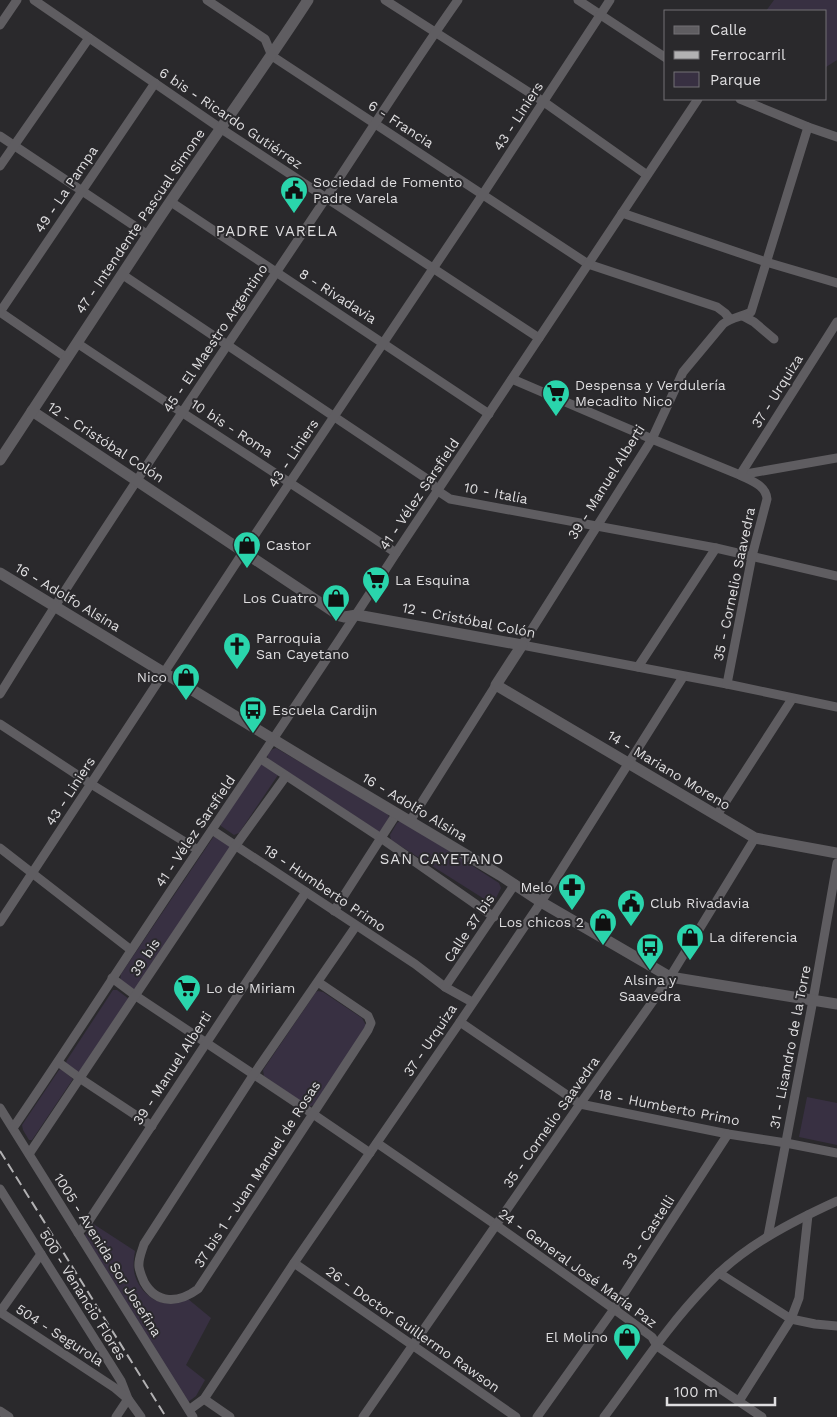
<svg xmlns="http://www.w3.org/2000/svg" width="837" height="1417" viewBox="0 0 837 1417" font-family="'Work Sans',sans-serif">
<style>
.green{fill:#383042}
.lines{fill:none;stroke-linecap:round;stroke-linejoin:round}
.street{stroke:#5f5d61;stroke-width:9}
.secondary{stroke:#5f5d61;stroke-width:11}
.rail{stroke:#b2b1b3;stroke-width:2;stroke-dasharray:10 5;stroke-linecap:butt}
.labels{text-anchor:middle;stroke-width:4;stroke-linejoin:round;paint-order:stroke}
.street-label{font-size:14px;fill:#dfdee0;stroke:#2a292c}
.poi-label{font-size:14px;fill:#dfdee0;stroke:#2a292c;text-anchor:start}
.neighbourhood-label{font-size:15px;letter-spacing:1px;fill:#dfdee0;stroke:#2a292c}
</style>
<rect width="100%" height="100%" fill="#2a292c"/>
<g class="green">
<path d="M774,0H837V60L826,67V11H766Z"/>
<path d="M276,748L387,813L389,817L381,832H379L268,759L267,754L273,749Z"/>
<path d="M261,764L278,774V775L239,833L234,835L221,826V823Z"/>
<path d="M400,821L404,822L499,883L501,888L495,900L492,902H489L391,840L390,835L397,823Z"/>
<path d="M214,836L231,846L135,990L120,980L121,974Z"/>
<path d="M113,990H117L129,999L81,1074L66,1063L67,1060Z"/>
<path d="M318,991L323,992L362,1018L366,1025V1028L314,1105L311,1106H307L264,1076L263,1070L316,992Z"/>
<path d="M61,1069L73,1079L32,1140H29L23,1130L22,1125L59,1070Z"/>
<path d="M807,1097L837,1103V1145L799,1137Z"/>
<path d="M92,1223L135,1251C134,1257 133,1264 134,1271C136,1285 149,1301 165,1303C172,1303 181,1300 188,1299L211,1318L186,1365L205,1380L196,1396L188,1402L84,1237Z"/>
</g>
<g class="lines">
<g class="street">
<path d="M34,0L220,128L539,338"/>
<path d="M207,0L265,39L272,56L588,264L717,307L725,313L730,319"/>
<path d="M385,0L544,102L647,175"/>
<path d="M578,0L666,58"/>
<path d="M0,25L17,0"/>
<path d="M740,99L808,127L837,137"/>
<path d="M808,127L751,312C742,317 732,317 723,324L683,372L652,439L522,645L727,684L837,707"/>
<path d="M0,136L148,235"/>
<path d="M0,166L89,38"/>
<path d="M171,202L489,414"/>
<path d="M622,213L766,262L837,283"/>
<path d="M123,275L430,481L438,491L450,499L716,548L837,576"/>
<path d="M0,312L155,83"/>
<path d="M0,312L67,358"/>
<path d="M743,316L754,322L774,339"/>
<path d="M77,343C183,414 290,482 396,553"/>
<path d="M512,379L652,439L740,475L837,458"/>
<path d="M638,667L716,548"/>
<path d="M727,684L752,556L767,499C766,485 751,481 740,475L837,322"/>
<path d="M0,694C104,525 216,363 326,198C370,132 412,65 458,0"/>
<path d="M0,724L91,784L198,850"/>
<path d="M261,759L381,838L494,917"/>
<path d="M717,815L792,699"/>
<path d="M410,821L496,685"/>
<path d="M212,830L415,964L445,987L472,1002"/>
<path d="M0,848L131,950"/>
<path d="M334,911L397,813"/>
<path d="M0,922L244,551L483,194L610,0"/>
<path d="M112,978L136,996L313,1114L370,1153"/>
<path d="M318,982L368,1016L371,1023L368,1030L198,1289C179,1303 157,1305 144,1282C142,1277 140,1273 139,1267C138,1259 142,1251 144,1244L254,1074L356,926"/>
<path d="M445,987L515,884"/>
<path d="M460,1022L580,1104L728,1134L786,1143L837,1153"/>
<path d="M58,1062L81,1079L152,1126"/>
<path d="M0,1108L193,1417"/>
<path d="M13,1128C70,1045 124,960 180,877C253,769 326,662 396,553L698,99"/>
<path d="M377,1143L496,1225L614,1309L652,1337L657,1346L762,1417"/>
<path d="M29,1154L236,845L286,776"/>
<path d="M0,1189L121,1381L128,1399L141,1417"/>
<path d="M78,1233L88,1222L306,892"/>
<path d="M768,1236L813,1000L837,863"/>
<path d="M294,1263L516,1417"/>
<path d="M719,1273L791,1319L815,1324L837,1326"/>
<path d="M0,1312L115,1388L128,1399L116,1417"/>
<path d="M0,1312L41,1254"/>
<path d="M204,1399L230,1417"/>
<path d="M739,1401L791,1319L799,1298L808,1215"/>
<path d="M189,1410L204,1399L294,1263L460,1022L541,902L683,677"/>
<path d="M0,1411L9,1417"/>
<path d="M363,1417L580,1104L670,977L755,838"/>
<path d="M537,1417L614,1309L728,1134"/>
<path d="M604,1417C637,1373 668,1325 707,1285C742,1247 791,1222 837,1201"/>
</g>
<g class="secondary">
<path d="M32,411L340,616L344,617L357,615L522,645L496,685L755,838L837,853"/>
<path d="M0,460C50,385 98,310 148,235C200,156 256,80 308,0"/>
<path d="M0,573L327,772L500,875L541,902L670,977L837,1004"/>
</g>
<path class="rail" d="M0,1151L166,1417"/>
</g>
<defs>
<g id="civic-pin" transform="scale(1.4375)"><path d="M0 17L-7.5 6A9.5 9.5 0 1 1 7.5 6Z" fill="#2ad5ac" stroke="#2a292c"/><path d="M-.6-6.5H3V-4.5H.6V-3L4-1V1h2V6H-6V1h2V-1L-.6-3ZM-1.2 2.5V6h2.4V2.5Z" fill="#111"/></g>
<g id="supermarket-pin" transform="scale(1.4375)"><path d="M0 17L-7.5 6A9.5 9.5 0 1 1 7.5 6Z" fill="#2ad5ac" stroke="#2a292c"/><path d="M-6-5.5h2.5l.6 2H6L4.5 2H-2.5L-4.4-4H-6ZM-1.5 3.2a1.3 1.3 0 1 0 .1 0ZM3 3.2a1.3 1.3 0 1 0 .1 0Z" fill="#111"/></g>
<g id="shop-pin" transform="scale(1.4375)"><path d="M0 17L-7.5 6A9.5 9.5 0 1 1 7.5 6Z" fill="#2ad5ac" stroke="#2a292c"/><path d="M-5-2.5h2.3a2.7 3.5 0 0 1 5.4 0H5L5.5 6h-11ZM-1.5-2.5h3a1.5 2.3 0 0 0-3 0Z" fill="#111"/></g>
<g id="church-pin" transform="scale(1.4375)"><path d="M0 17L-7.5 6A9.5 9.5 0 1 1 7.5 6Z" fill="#2ad5ac" stroke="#2a292c"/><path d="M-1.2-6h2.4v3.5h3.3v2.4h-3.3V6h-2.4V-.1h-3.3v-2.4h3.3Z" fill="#111"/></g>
<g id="bus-pin" transform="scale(1.4375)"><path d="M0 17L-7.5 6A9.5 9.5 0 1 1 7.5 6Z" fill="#2ad5ac" stroke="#2a292c"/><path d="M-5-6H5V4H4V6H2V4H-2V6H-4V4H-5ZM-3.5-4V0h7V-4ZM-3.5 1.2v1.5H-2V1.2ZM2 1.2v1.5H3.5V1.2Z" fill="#111"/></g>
<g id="pharmacy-pin" transform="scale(1.4375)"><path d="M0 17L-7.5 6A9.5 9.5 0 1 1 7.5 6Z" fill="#2ad5ac" stroke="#2a292c"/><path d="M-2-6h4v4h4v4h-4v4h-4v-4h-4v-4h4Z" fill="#111"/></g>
</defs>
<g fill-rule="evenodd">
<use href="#civic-pin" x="294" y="190"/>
<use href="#supermarket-pin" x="556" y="393"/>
<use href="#shop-pin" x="247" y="545"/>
<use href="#supermarket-pin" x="376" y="580"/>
<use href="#shop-pin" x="336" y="598"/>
<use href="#church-pin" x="237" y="646"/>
<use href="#shop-pin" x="186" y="677"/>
<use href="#bus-pin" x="253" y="710"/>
<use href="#pharmacy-pin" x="572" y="887"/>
<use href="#civic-pin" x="631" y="903"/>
<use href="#shop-pin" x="603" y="922"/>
<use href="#shop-pin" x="690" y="937"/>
<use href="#bus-pin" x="650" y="947"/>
<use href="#supermarket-pin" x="187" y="988"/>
<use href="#shop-pin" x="627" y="1337"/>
</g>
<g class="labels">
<g class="street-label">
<text transform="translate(518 116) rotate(-57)" y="5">43 - Liniers</text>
<text transform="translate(231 118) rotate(34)" y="5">6 bis - Ricardo Gutiérrez</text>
<text transform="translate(401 124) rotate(33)" y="5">6 - Francia</text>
<text transform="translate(66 189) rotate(-56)" y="5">49 - La Pampa</text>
<text transform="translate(140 221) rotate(-56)" y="5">47 - Intendente Pascual Simone</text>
<text transform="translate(338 296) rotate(33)" y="5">8 - Rivadavia</text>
<text transform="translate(215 338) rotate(-56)" y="5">45 - El Maestro Argentino</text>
<text transform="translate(777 391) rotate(-58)" y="5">37 - Urquiza</text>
<text transform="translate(232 428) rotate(33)" y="5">10 bis - Roma</text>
<text transform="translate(106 442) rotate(33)" y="5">12 - Cristóbal Colón</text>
<text transform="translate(293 453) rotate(-56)" y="5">43 - Liniers</text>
<text transform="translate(606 482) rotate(-58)" y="5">39 - Manuel Alberti</text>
<text transform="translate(496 493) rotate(11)" y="5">10 - Italia</text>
<text transform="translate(419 494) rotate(-56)" y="5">41 - Vélez Sarsfield</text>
<text transform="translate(734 584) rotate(-78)" y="5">35 - Cornelio Saavedra</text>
<text transform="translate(68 597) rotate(31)" y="5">16 - Adolfo Alsina</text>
<text transform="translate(469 620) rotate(11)" y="5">12 - Cristóbal Colón</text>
<text transform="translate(669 770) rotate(31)" y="5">14 - Mariano Moreno</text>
<text transform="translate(70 791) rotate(-57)" y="5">43 - Liniers</text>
<text transform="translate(415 807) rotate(31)" y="5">16 - Adolfo Alsina</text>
<text transform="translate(195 831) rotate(-56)" y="5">41 - Vélez Sarsfield</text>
<text transform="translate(325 888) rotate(34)" y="5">18 - Humberto Primo</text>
<text transform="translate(469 928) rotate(-56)" y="5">Calle 37 bis</text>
<text transform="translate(145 957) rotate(-56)" y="5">39 bis</text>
<text transform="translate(430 1040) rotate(-56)" y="5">37 - Urquiza</text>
<text transform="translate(790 1047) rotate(-79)" y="5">31 - Lisandro de la Torre</text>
<text transform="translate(172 1068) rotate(-57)" y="5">39 - Manuel Alberti</text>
<text transform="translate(669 1107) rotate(11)" y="5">18 - Humberto Primo</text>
<text transform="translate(551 1122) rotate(-55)" y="5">35 - Cornelio Saavedra</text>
<text transform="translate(257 1174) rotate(-57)" y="5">37 bis 1 - Juan Manuel de Rosas</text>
<text transform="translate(648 1232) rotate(-57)" y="5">33 - Castelli</text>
<text transform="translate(108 1255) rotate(58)" y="5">1005 - Avenida Sor Josefina</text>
<text transform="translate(578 1268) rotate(36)" y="5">24 - General José María Paz</text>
<text transform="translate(83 1295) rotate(58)" y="5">500 - Venancio Flores</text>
<text transform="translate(413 1329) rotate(35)" y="5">26 - Doctor Guillermo Rawson</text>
<text transform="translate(60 1335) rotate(33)" y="5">504 - Segurola</text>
</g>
<g class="poi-label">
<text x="313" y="187">Sociedad de Fomento<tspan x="313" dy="16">Padre Varela</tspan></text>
<text x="575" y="390">Despensa y Verdulería<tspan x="575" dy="16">Mecadito Nico</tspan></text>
<text x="266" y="550">Castor</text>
<text x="395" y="585">La Esquina</text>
<text x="317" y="603" text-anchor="end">Los Cuatro</text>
<text x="256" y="643">Parroquia<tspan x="256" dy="16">San Cayetano</tspan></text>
<text x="167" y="682" text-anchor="end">Nico</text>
<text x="272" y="715">Escuela Cardijn</text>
<text x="553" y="892" text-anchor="end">Melo</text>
<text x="650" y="908">Club Rivadavia</text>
<text x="584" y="927" text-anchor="end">Los chicos 2</text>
<text x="709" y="942">La diferencia</text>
<text x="650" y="985" text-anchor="middle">Alsina y<tspan x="650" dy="16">Saavedra</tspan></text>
<text x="206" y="993">Lo de Miriam</text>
<text x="608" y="1342" text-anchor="end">El Molino</text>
</g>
<g class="neighbourhood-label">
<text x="277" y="236">PADRE VARELA</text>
<text x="442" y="864">SAN CAYETANO</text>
</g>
</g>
<rect x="664" y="10" width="162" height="90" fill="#2a292c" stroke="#727174"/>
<rect x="674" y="26" width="25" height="8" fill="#5f5d61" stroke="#727174"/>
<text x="710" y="35" font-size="15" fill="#dfdee0">Calle</text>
<rect x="674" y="51" width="25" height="8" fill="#b2b1b3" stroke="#727174"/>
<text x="710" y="60" font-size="15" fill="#dfdee0">Ferrocarril</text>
<rect x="674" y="72" width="25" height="15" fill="#383042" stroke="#727174"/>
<text x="710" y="85" font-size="15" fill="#dfdee0">Parque</text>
<path d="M667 1397v8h108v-8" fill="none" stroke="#dfdee0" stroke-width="2.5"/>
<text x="674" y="1397" font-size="15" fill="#dfdee0" stroke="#2a292c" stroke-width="4" paint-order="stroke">100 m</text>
</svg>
